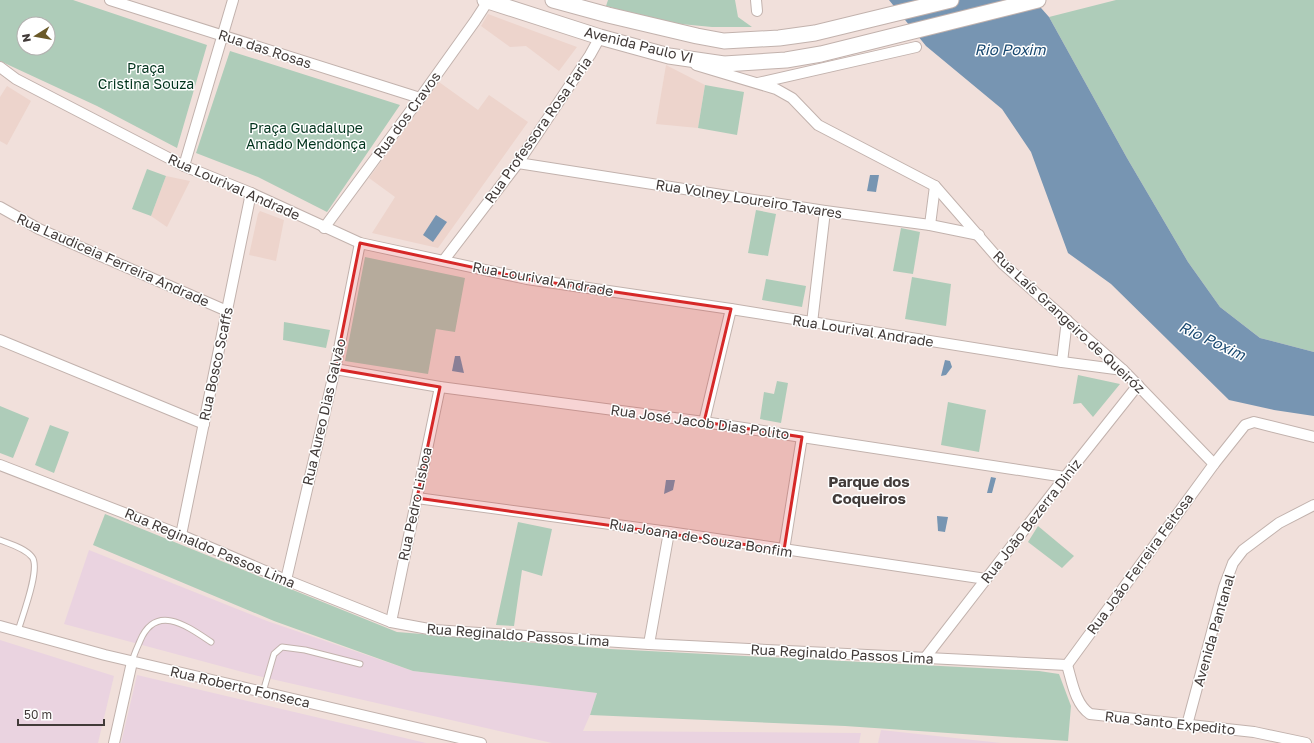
<svg xmlns="http://www.w3.org/2000/svg" width="1314" height="743" viewBox="0 0 1314 743" font-family="'Golos Text',sans-serif">
<style>
.built{fill:#edd4cc}
.industrial{fill:#ead3e0}
.green{fill:#aeccb9;fill-rule:evenodd}
.water{fill:#7795b2}
.lines{fill:none;stroke-linecap:round;stroke-linejoin:round}
.lane-casing{stroke:#c2b2ad;stroke-width:7}
.street-casing{stroke:#c2b2ad;stroke-width:12}
.secondary-casing{stroke:#c2b2ad;stroke-width:17}
.lane{stroke:#fff;stroke-width:5}
.street{stroke:#fff;stroke-width:10}
.secondary{stroke:#fff;stroke-width:15}
.marked{fill:#d62828;fill-opacity:0.2;stroke:#d62828;stroke-width:3;stroke-linejoin:round}
.labels{text-anchor:middle;stroke-width:3;stroke-linejoin:round;paint-order:stroke}
.street-label{font-size:14px;fill:#423b39;stroke:#fff}
.park-label{font-size:14px;fill:#00331c;stroke:#fff}
.water-label{font-size:15px;font-style:italic;fill:#194971;stroke:#fff}
.neighbourhood-label{font-size:15px;font-weight:bold;fill:#423b39;stroke:#fff}
</style>
<rect width="100%" height="100%" fill="#f1e0db"/>
<g class="built">
<path d="M488,14L577,47L559,71L526,46L510,47L481,26Z"/>
<path d="M666,65L705,85L698,128L656,124Z"/>
<path d="M439,82L478,110L489,95L528,122L438,248L372,233L395,197L369,178Z"/>
<path d="M7,86L31,101L7,145L0,141V97Z"/>
<path d="M166,176L190,181L167,227L151,216Z"/>
<path d="M260,211L284,220L276,261L249,255L258,214Z"/>
</g>
<g class="industrial">
<path d="M89,550L267,621L413,671L597,693L590,715L583,731L861,733L859,743H552L250,674L64,624Z"/>
<path d="M0,640L114,676L98,743H0Z"/>
<path d="M137,675L426,743H121Z"/>
<path d="M881,730L1001,743H878Z"/>
</g>
<g class="green">
<path d="M0,0H73L207,45L177,148L97,106L0,61ZM24,24H48V48H24Z"/>
<path d="M608,0H735L738,17L752,27H712L670,23L606,6Z"/>
<path d="M1116,0H1314V352L1260,338L1220,307L1188,262L1127,158L1049,17Z"/>
<path d="M230,51L400,105L327,212L258,177L196,153Z"/>
<path d="M705,85L744,92L737,135L698,128Z"/>
<path d="M147,169L166,176L151,216L132,209Z"/>
<path d="M756,210L776,214L768,256L748,253Z"/>
<path d="M901,228L920,232L913,274L893,271Z"/>
<path d="M365,257L465,278L455,332L436,329L428,374L345,361Z"/>
<path d="M912,277L951,284L946,326L905,319Z"/>
<path d="M766,279L806,286L802,307L762,300Z"/>
<path d="M284,322L330,330L326,348L283,340Z"/>
<path d="M1078,375L1120,384L1093,417L1081,403L1073,404Z"/>
<path d="M777,381L788,383L781,423L760,419L764,392L774,394Z"/>
<path d="M948,402L986,410L979,452L941,445Z"/>
<path d="M0,406L29,418L13,458L0,453Z"/>
<path d="M50,425L69,432L54,473L35,465Z"/>
<path d="M105,514L397,632L610,649L1039,671L1059,674L1071,706L1068,741L845,726L590,715L597,693L413,671L274,621L93,545Z"/>
<path d="M518,522L552,529L542,576L522,570L514,626L496,625Z"/>
<path d="M1038,526L1074,556L1062,568L1028,542Z"/>
</g>
<g class="water">
<path d="M889,0H1034L1049,17L1127,158L1188,262L1220,307L1260,338L1314,352V416L1274,410L1229,400L1111,284L1068,253L1031,152L1002,109L926,46Z"/>
<path d="M870,175H879L876,192L867,191Z"/>
<path d="M436,215L447,222L433,242L423,235Z"/>
<path d="M455,356H460L464,373L452,371Z"/>
<path d="M945,360L950,361L952,367L946,375L941,376Z"/>
<path d="M991,477L996,478L992,493H987Z"/>
<path d="M666,480H675L673,490L664,494Z"/>
<path d="M937,516L948,517L945,532L938,531Z"/>
</g>
<g class="lines">
<g class="lane-casing">
<g id="lane">
<path d="M0,540C10,544 25,548 32,557C41,568 22,617 18,631"/>
<path d="M132,662C134,654 137,648 140,641C156,603 187,626 211,642"/>
<path d="M263,692L274,654L282,647L305,650L360,664"/>
</g>
</g>
<g class="street-casing">
<g id="street">
<path d="M110,0L420,98"/>
<path d="M756,0L757,11"/>
<path d="M696,65L776,89L792,98L818,125L935,186L1003,264L1123,370L1214,464"/>
<path d="M0,67L16,79L184,166L251,193L360,243L527,279L731,309L1062,362L1123,370"/>
<path d="M758,83L916,47"/>
<path d="M518,163L825,211L930,225L979,235"/>
<path d="M184,166L233,0"/>
<path d="M0,207L39,229L227,311"/>
<path d="M930,225L935,186"/>
<path d="M324,228L420,98L475,21L488,1"/>
<path d="M444,260L518,163L590,55L600,37"/>
<path d="M812,323L825,211"/>
<path d="M0,340L204,424"/>
<path d="M1062,362L1067,320"/>
<path d="M335,369L440,387L704,422L1065,477"/>
<path d="M704,422L731,309"/>
<path d="M0,465L181,535L286,580L391,622L434,630L649,644L1067,665"/>
<path d="M417,498L669,532L986,579"/>
<path d="M181,535L251,193"/>
<path d="M784,550L802,437"/>
<path d="M286,580L335,369L360,243"/>
<path d="M391,622L440,387"/>
<path d="M0,626L105,655L481,743"/>
<path d="M649,644L669,532"/>
<path d="M925,658L1065,477L1138,385"/>
<path d="M1067,665L1214,464L1245,425L1254,422L1314,437"/>
<path d="M1067,665C1072,681 1075,704 1090,714L1254,732L1306,743"/>
<path d="M1187,725L1224,587L1233,563L1243,550L1279,523L1314,505"/>
<path d="M114,743L132,662"/>
</g>
</g>
<g class="secondary-casing">
<g id="secondary">
<path d="M485,0L600,37L669,56L724,64L786,60L821,54L1038,0"/>
<path d="M553,0L608,15L697,36L724,41L779,38L815,33L951,0"/>
</g>
</g>
<use href="#lane" class="lane"/>
<use href="#street" class="street"/>
<use href="#secondary" class="secondary"/>
</g>
<path class="marked" d="M360,243L527,279L731,309L704,422L802,437L784,550L417,498L440,387L335,369Z"/>
<g class="labels">
<g class="street-label">
<text transform="translate(639 45) rotate(14)" y="5">Avenida Paulo VI</text>
<text transform="translate(265 49) rotate(18)" y="5">Rua das Rosas</text>
<text transform="translate(407 115) rotate(-54)" y="5">Rua dos Cravos</text>
<text transform="translate(538 130) rotate(-55)" y="5">Rua Professora Rosa Faria</text>
<text transform="translate(234 187) rotate(24)" y="5">Rua Lourival Andrade</text>
<text transform="translate(749 199) rotate(9)" y="5">Rua Volney Loureiro Tavares</text>
<text transform="translate(113 260) rotate(24)" y="5">Rua Laudiceia Ferreira Andrade</text>
<text transform="translate(543 279) rotate(10)" y="5">Rua Lourival Andrade</text>
<text transform="translate(1069 322) rotate(43)" y="5">Rua Laís Grangeiro de Queiróz</text>
<text transform="translate(863 331) rotate(9)" y="5">Rua Lourival Andrade</text>
<text transform="translate(216 364) rotate(-78)" y="5">Rua Bosco Scaffs</text>
<text transform="translate(324 412) rotate(-77)" y="5">Rua Aureo Dias Galvão</text>
<text transform="translate(700 422) rotate(8)" y="5">Rua José Jacob Dias Polito</text>
<text transform="translate(415 504) rotate(-78)" y="5">Rua Pedro Lisboa</text>
<text transform="translate(1031 521) rotate(-52)" y="5">Rua João Bezerra Diniz</text>
<text transform="translate(701 538) rotate(9)" y="5">Rua Joana de Souza Bonfim</text>
<text transform="translate(210 548) rotate(23)" y="5">Rua Reginaldo Passos Lima</text>
<text transform="translate(1140 564) rotate(-54)" y="5">Rua João Ferreira Feitosa</text>
<text transform="translate(1214 630) rotate(-74)" y="5">Avenida Pantanal</text>
<text transform="translate(518 635) rotate(4)" y="5">Rua Reginaldo Passos Lima</text>
<text transform="translate(842 654) rotate(3)" y="5">Rua Reginaldo Passos Lima</text>
<text transform="translate(240 687) rotate(13)" y="5">Rua Roberto Fonseca</text>
<text transform="translate(1170 723) rotate(6)" y="5">Rua Santo Expedito</text>
</g>
<g class="park-label">
<text x="146" y="73">Praça<tspan x="146" dy="16">Cristina Souza</tspan></text>
<text x="306" y="133">Praça Guadalupe<tspan x="306" dy="16">Amado Mendonça</tspan></text>
</g>
<g class="water-label">
<text x="1010" y="55">Rio Poxim</text>
<text transform="translate(1212 341) rotate(25)" y="5">Rio Poxim</text>
</g>
<g class="neighbourhood-label">
<text x="869" y="487">Parque dos<tspan x="869" dy="17">Coqueiros</tspan></text>
</g>
</g>
<g transform="translate(36 36) rotate(259)"><circle r="19" fill="#ffffff" stroke="#b3b1b0"/>
<path d="M0-3L7 15L0 10L-7 15Z" fill="#6a5927"/>
<text y="-6" font-size="11" font-weight="bold" text-anchor="middle" fill="#423b39">N</text>
</g>
<path d="M18 719v6h86v-6" fill="none" stroke="#423b39" stroke-width="2"/>
<text x="24" y="719" font-size="12" fill="#423b39" stroke="#ffffff" stroke-width="3" paint-order="stroke">50 m</text>
</svg>
